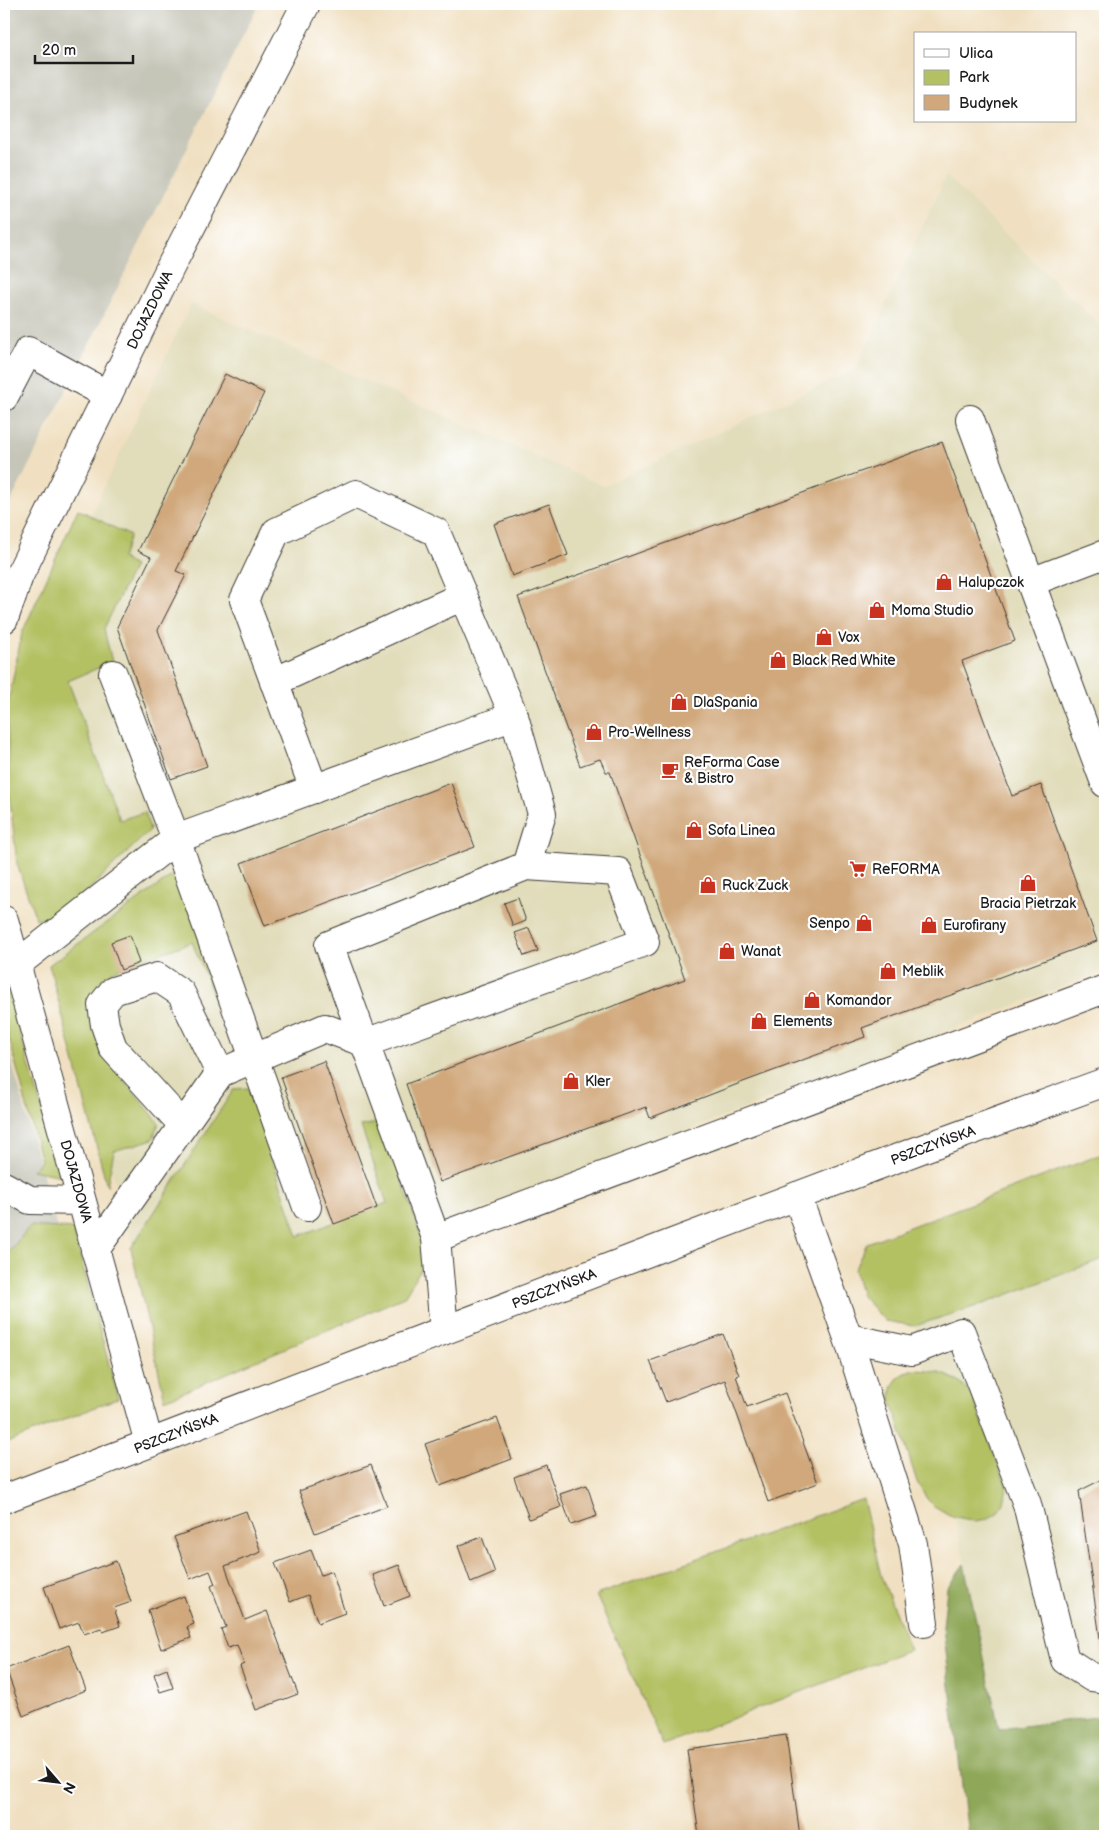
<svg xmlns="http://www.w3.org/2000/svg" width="1109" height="1840" viewBox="0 0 1109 1840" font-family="'Balsamiq Sans',sans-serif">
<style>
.built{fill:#e1dcba}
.industrial{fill:#c5c5b8}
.green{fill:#b4c163;stroke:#686e40}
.forest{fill:#8fa759;stroke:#56623a}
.building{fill:#d0a87c}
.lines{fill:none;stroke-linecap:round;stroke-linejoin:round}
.minor-casing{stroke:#3c3935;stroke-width:30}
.major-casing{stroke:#3c3935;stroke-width:30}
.minor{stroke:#fff;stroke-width:28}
.major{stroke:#fff;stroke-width:28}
.labels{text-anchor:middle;stroke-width:4.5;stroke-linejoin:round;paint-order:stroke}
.street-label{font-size:14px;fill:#1c1c1c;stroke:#fff}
.poi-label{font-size:14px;fill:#1c1c1c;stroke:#fff;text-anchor:start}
</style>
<rect width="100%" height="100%" fill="#fff"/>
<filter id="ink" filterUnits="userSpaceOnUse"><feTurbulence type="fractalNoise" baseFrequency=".02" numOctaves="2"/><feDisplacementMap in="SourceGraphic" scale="10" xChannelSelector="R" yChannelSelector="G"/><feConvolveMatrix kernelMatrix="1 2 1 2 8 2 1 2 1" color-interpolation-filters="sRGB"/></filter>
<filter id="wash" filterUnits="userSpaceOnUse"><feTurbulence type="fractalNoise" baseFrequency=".0096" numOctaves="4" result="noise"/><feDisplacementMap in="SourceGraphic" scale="20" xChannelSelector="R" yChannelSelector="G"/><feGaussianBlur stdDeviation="1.12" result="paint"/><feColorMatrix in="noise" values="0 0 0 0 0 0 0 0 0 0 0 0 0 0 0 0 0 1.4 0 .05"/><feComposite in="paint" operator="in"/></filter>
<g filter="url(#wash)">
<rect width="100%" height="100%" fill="#f0e0c1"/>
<g class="built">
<path d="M946,176L1105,331V970L159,1334L30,888L44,613L191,304L603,486L856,369Z"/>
<path d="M1105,1258V1716L999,1729L915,1326L983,1304Z"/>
</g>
<g class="industrial">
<path d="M4,4H259L4,515Z"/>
<path d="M4,1033L93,1359L4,1394Z"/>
</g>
<g class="green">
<path d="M78,509L130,536L122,558L134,566L104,629L112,662L68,681L120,820L145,812L150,830L61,917L36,919L17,864L9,790L7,708L22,633Z"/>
<path d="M177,872L234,1045L192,942L112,971L89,1005L105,1056L159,1123L153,1139L114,1151L107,1186L49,965Z"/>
<path d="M4,983L6,984L61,1176L32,1170L41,1161L4,1019Z"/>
<path d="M248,1088L298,1236L387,1203L361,1126L382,1122L428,1257L404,1297L165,1400L131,1248L234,1089Z"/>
<path d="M1105,1153V1258L983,1304L915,1326L885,1321L862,1296L854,1270L867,1243Z"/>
<path d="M30,1226L73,1229L118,1398L4,1444V1258Z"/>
<path d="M910,1370C937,1370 959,1375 973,1398L1007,1487L1004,1503L997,1513L987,1519L976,1521L951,1516L934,1506L927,1499L917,1482L891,1400C890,1385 897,1376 910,1370Z"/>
<path d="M863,1499L881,1576L910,1650L663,1745L596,1595Z"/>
</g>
<path class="forest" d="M964,1564L999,1729L1105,1716V1835L1091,1836H968L943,1627L947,1588Z"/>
<g id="blocks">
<g class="building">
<path d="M225,374L264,393L176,571L186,575L158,630L207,766L171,779L117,627L151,557L138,551Z"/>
<path d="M942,442L1015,641L962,661L1012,796L1041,785L1097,941L862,1028L865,1037L743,1082L650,1118L646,1107L440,1182L406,1084L685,979L610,772H606L600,759L580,766L518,597Z"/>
<path d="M549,504L568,555L512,576L494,524Z"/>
<path d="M451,783L475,847L265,926L241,863Z"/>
<path d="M518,898L526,921L513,926L504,903Z"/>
<path d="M529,928L538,951L524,956L515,933Z"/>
<path d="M130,935L139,963L121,970L111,942Z"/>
<path d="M324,1061L377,1208L334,1224L281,1077Z"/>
<path d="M723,1334L739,1375L736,1376L747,1407L785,1393L818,1483L768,1502L725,1380L666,1402L650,1361Z"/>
<path d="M497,1418L512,1459L440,1486L425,1444Z"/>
<path d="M371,1465L387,1506L315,1533L299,1491Z"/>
<path d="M546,1465L561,1507L529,1519L514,1477Z"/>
<path d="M1105,1478V1659H1103L1079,1491Z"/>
<path d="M587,1485L597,1516L571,1525L560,1494Z"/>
<path d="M246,1511L261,1552L225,1566L245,1620L267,1611L298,1694L256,1710L240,1666L244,1664L237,1645L228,1648L221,1629L226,1627L211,1586L215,1584L210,1571L190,1579L174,1537Z"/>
<path d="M482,1537L495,1573L471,1583L458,1546Z"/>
<path d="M311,1550L321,1575L332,1571L345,1613L318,1623L308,1595L290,1602L275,1563Z"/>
<path d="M116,1561L131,1602L114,1608L120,1626L103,1632L101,1628L84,1634L79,1622L59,1629L44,1587Z"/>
<path d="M399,1565L410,1596L384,1606L373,1575Z"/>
<path d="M184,1596L194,1624L187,1627L191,1638L161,1649L148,1610Z"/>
<path d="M69,1645L86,1690L23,1716L6,1669Z"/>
<path d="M167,1669L173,1688L160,1692L154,1674Z"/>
<path d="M786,1735L800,1836H699L687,1749Z"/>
</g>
</g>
</g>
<g filter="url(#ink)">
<use href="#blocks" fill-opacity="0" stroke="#3c3935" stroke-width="1"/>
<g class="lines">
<g class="minor-casing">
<g id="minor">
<path d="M4,397L28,351L108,395"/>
<path d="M970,419L1105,783"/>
<path d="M1031,582L1105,554"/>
<path id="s1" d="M4,619L19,576L171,266L306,4"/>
<path d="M113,674L176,839L307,1207"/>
<path d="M274,682L463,596"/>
<path d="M314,789L244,600L276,532L356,494L436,532L514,716L542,814L526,866"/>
<path id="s2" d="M4,920L149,1443"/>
<path d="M4,966L16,965L176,839L514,716"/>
<path d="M183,1125L113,1048L105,1025L102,1005L113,991L157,977L181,993L220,1073"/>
<path d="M4,1186L30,1200L81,1201"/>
<path d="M797,1196L848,1338L913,1544L924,1623"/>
<path d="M436,1238L1105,989"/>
<path d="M95,1250L220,1073L325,1028L365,1043L645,942L618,872L526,866L329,945L436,1238L444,1330"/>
<path d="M848,1338L912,1351L961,1332L1027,1504L1065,1660L1091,1677L1105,1679"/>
</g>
</g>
<g class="major-casing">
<g id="major">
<path id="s3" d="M4,1499L675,1242L927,1147L1105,1082"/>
</g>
</g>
<use href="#minor" class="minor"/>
<use href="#major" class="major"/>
</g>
</g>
<defs>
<g id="shop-bare" transform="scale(1.35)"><path d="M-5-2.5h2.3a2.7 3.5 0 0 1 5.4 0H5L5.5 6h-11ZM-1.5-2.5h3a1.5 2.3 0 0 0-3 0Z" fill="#c8321e" stroke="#fff" stroke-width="2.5" paint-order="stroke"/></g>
<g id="cafe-bare" transform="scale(1.35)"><path d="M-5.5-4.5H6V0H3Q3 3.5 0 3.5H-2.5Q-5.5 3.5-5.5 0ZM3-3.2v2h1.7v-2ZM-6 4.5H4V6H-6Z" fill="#c8321e" stroke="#fff" stroke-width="2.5" paint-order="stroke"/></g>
<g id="supermarket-bare" transform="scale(1.35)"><path d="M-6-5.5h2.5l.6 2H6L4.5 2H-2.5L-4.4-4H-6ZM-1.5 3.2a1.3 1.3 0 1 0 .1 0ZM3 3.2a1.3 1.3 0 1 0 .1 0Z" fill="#c8321e" stroke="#fff" stroke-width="2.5" paint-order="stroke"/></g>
</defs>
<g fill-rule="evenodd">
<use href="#shop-bare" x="944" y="582"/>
<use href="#shop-bare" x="877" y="610"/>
<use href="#shop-bare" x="824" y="637"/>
<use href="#shop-bare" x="778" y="660"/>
<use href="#shop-bare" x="679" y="702"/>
<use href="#shop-bare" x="594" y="732"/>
<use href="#cafe-bare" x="670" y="770"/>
<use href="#shop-bare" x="694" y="830"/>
<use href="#supermarket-bare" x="858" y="869"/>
<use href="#shop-bare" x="1028" y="883"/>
<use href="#shop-bare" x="708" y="885"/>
<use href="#shop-bare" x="864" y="923"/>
<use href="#shop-bare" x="929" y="925"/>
<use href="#shop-bare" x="727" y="951"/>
<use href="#shop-bare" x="888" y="971"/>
<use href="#shop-bare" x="812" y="1000"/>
<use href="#shop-bare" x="759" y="1021"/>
<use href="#shop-bare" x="571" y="1081"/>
</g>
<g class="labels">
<g class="street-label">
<text dy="5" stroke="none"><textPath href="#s1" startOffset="342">DOJAZDOWA</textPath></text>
<text dy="5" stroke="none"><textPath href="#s3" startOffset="994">PSZCZYŃSKA</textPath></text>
<text dy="5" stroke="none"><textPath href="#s2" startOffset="271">DOJAZDOWA</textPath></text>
<text dy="5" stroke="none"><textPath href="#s3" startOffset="589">PSZCZYŃSKA</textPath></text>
<text dy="5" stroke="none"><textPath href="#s3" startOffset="184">PSZCZYŃSKA</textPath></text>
</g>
<g class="poi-label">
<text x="958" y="587">Halupczok</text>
<text x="891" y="615">Moma Studio</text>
<text x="838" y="642">Vox</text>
<text x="792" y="665">Black Red White</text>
<text x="693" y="707">DlaSpania</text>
<text x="608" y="737">Pro-Wellness</text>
<text x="684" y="767">ReForma Case<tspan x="684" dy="16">&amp; Bistro</tspan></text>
<text x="708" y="835">Sofa Linea</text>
<text x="872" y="874">ReFORMA</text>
<text x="722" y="890">Ruck Zuck</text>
<text x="1028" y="908" text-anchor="middle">Bracia Pietrzak</text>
<text x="850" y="928" text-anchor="end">Senpo</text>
<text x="943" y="930">Eurofirany</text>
<text x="741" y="956">Wanat</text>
<text x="902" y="976">Meblik</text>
<text x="826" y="1005">Komandor</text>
<text x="773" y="1026">Elements</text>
<text x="585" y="1086">Kler</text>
</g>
</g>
<rect width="1109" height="1840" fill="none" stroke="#fff" stroke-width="20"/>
<rect x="914" y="32" width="162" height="90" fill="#ffffff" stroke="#a4a4a4"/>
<rect x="924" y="49" width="25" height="8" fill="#ffffff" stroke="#a4a4a4"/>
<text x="959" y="58" font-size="15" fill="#1c1c1c">Ulica</text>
<rect x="924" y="70" width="25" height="15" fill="#b4c163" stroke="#a4a4a4"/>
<text x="959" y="82" font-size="15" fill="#1c1c1c">Park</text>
<rect x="924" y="95" width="25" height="15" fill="#d0a87c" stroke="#a4a4a4"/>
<text x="959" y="108" font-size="15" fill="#1c1c1c">Budynek</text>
<g transform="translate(58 1782) rotate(118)" stroke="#ffffff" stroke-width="4" paint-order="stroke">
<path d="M0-4L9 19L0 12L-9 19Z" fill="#1c1c1c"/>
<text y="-8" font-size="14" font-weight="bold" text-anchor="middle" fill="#1c1c1c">N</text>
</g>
<path d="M35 55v8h98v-8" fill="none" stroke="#1c1c1c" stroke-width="2.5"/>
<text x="42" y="55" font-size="15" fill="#1c1c1c" stroke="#ffffff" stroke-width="4" paint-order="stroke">20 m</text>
</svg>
